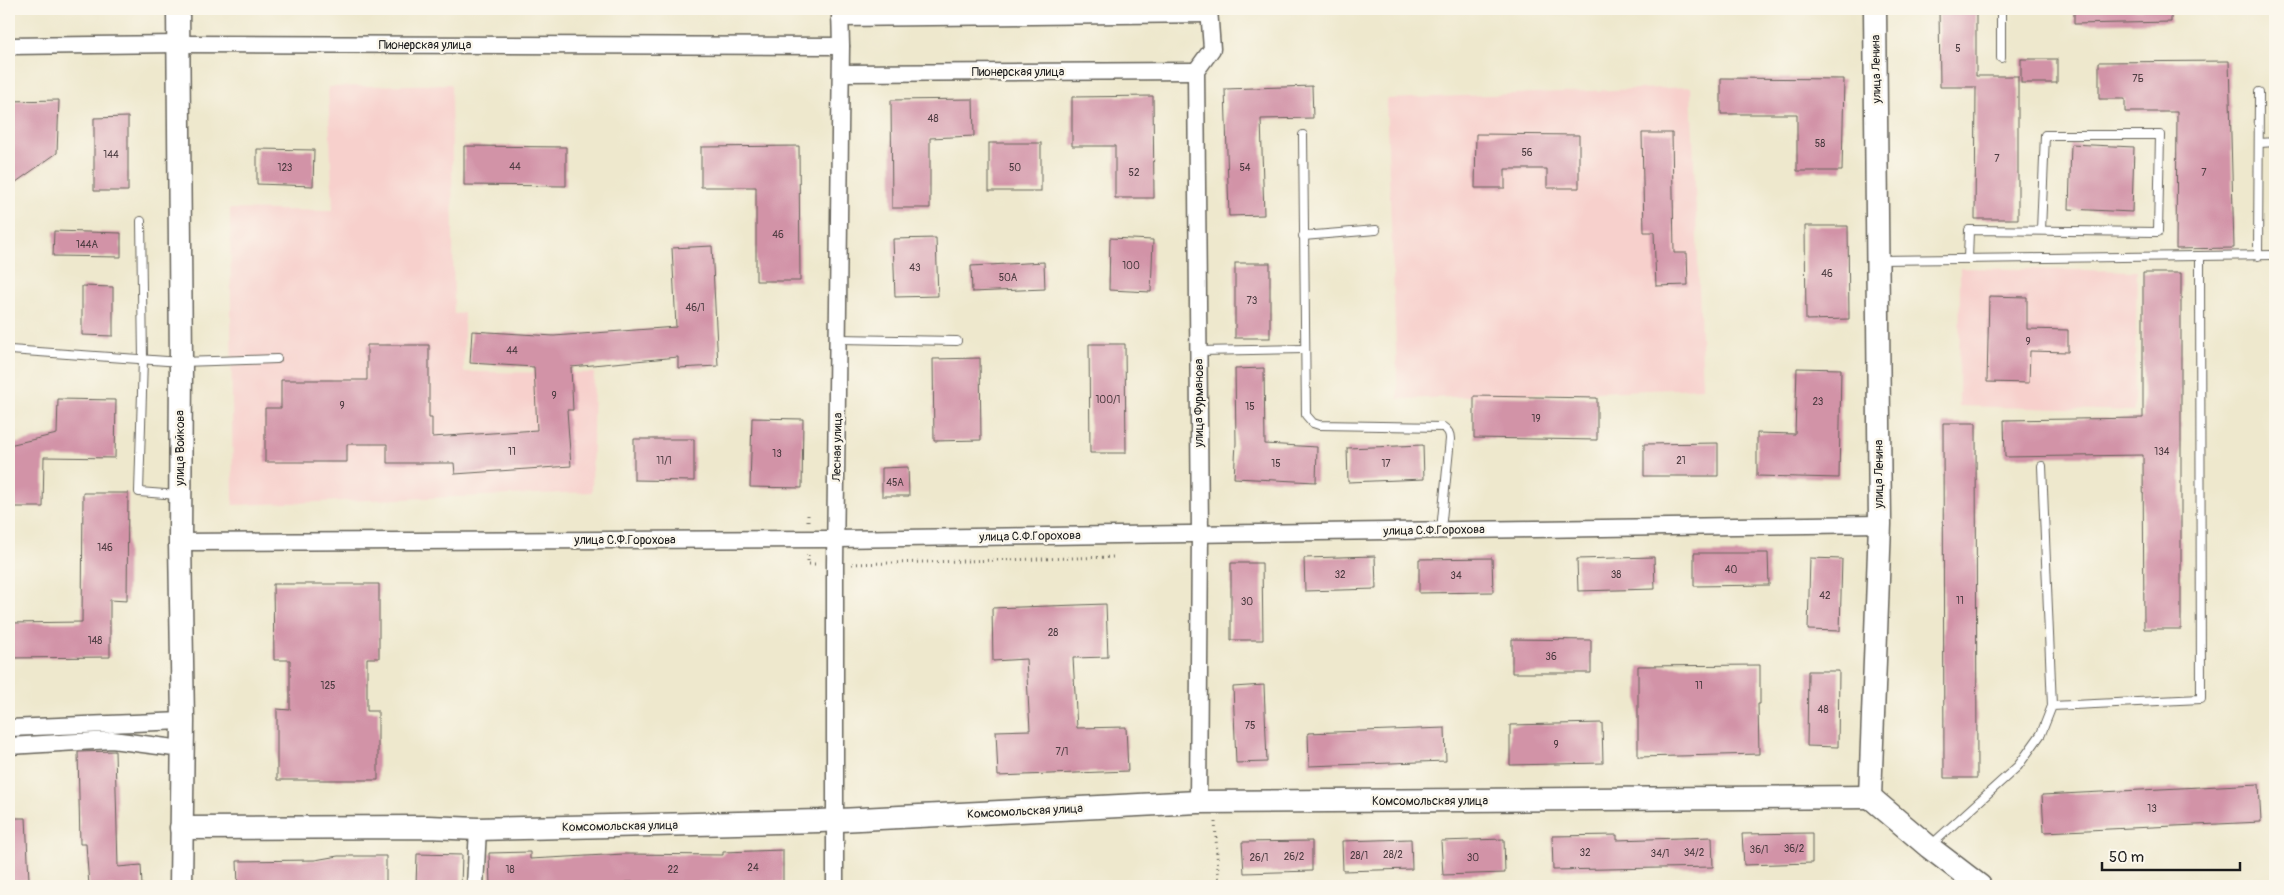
<svg xmlns="http://www.w3.org/2000/svg" width="2284" height="895" viewBox="0 0 2284 895" font-family="Pangolin,sans-serif">
<style>
.built{fill:#f7d0cc}
.building{fill:#d293a7}
.lines{fill:none;stroke-linecap:round;stroke-linejoin:round}
.lane-casing{stroke:#66635a;stroke-width:10}
.street-casing{stroke:#66635a;stroke-width:19}
.secondary-casing{stroke:#66635a;stroke-width:25}
.path{stroke:#66635a;stroke-width:3;stroke-dasharray:1 4;stroke-linecap:butt}
.lane{stroke:#fff;stroke-width:8}
.street{stroke:#fff;stroke-width:16}
.secondary{stroke:#fff;stroke-width:22}
.labels{text-anchor:middle;stroke-width:5;stroke-linejoin:round;paint-order:stroke}
.number-label{font-size:10px;fill:#4a3a3f}
.street-label{font-size:12px;fill:#1c1c1c;stroke:#fbf7ec}
</style>
<rect width="100%" height="100%" fill="#fbf7ec"/>
<filter id="ink" filterUnits="userSpaceOnUse"><feTurbulence type="fractalNoise" baseFrequency=".02" numOctaves="2"/><feDisplacementMap in="SourceGraphic" scale="10" xChannelSelector="R" yChannelSelector="G"/><feConvolveMatrix kernelMatrix="1 2 1 2 8 2 1 2 1" color-interpolation-filters="sRGB"/></filter>
<filter id="wash" filterUnits="userSpaceOnUse"><feTurbulence type="fractalNoise" baseFrequency=".0096" numOctaves="4" result="noise"/><feDisplacementMap in="SourceGraphic" scale="20" xChannelSelector="R" yChannelSelector="G"/><feGaussianBlur stdDeviation="1.12" result="paint"/><feColorMatrix in="noise" values="0 0 0 0 0 0 0 0 0 0 0 0 0 0 0 0 0 1.4 0 .05"/><feComposite in="paint" operator="in"/></filter>
<g filter="url(#wash)">
<rect width="100%" height="100%" fill="#eee8cd"/>
<g class="built">
<path d="M451,84L454,314L464,313V372L594,373L592,492L233,505L230,209L333,211L328,87Z"/>
<path d="M1691,87L1703,388L1398,399L1386,99Z"/>
<path d="M1960,268L2137,271L2134,411L1959,406Z"/>
</g>
<g id="blocks">
<g class="building">
<path d="M1939,9H1976V76H2018V219H1975L1976,87H1940Z"/>
<path d="M2074,9H2171V22L2074,24Z"/>
<rect x="2021" y="59" width="36" height="24"/>
<path d="M2229,61L2234,248L2176,249L2177,112H2125V99H2099V62Z"/>
<path d="M1721,78L1844,79L1842,171H1797V114H1721Z"/>
<path d="M1312,86L1313,118L1261,119L1264,215L1229,216L1225,89Z"/>
<path d="M1153,96L1154,198H1115V146H1072V97Z"/>
<path d="M973,99L974,136L930,138V208H892L891,100Z"/>
<path d="M59,100L57,153L9,187V101Z"/>
<path d="M128,117V191H94V118Z"/>
<path d="M1642,133H1672L1674,253H1687L1688,285L1656,286L1654,232H1644Z"/>
<path d="M1476,134L1579,135V188H1547V169H1505V188H1475Z"/>
<rect x="989" y="143" width="52" height="48"/>
<path d="M2071,144L2134,147L2132,212L2069,209Z"/>
<path d="M464,146L566,147V186L464,185Z"/>
<path d="M799,146L800,281H756V187H701V147Z"/>
<path d="M257,149L314,150L313,186L257,184Z"/>
<path d="M1805,226H1848L1849,319L1806,320Z"/>
<path d="M54,231L121,233V257L53,256Z"/>
<path d="M936,238L938,296L895,297L893,239Z"/>
<path d="M1110,238L1153,240L1151,292L1109,290Z"/>
<path d="M712,246L718,366L678,368V357L571,367L573,410H567L571,466L455,474L454,463H387V444H347V462H265V408H281V380H367V345H429V418H432V437L537,430L534,367L470,363L472,331L554,336L676,327L672,248Z"/>
<path d="M1044,262L1045,289L972,292L971,266Z"/>
<rect x="1235" y="263" width="35" height="75"/>
<path d="M2143,273H2181V629H2144L2143,455L2005,457L2004,420L2143,418Z"/>
<path d="M82,286L113,287V336L82,335Z"/>
<path d="M1989,296L2027,297V329L2068,330V352L2030,351L2029,383L1987,382Z"/>
<path d="M1089,344H1125L1126,453H1090Z"/>
<path d="M980,358L981,440L934,441L933,359Z"/>
<path d="M1264,368L1265,444L1317,447L1316,482L1234,478L1236,443L1235,369Z"/>
<path d="M1797,368L1841,369L1839,478L1757,476V433L1795,434Z"/>
<path d="M1474,396L1597,398V440L1474,438Z"/>
<path d="M58,399L116,400L115,458L44,457L43,507H9V445L57,434Z"/>
<path d="M752,418L803,419L802,488L750,487Z"/>
<path d="M1943,423H1976L1977,778H1944Z"/>
<path d="M634,439H694V481L634,480Z"/>
<path d="M1718,443V476H1644V444Z"/>
<path d="M1423,445L1424,479L1348,482L1347,448Z"/>
<path d="M908,467L909,496H882V468Z"/>
<path d="M83,493H128L127,601L110,600V657L9,658V623L82,622Z"/>
<path d="M1694,553H1768L1769,585L1694,586Z"/>
<path d="M1375,556L1376,589L1305,591L1304,558Z"/>
<path d="M1654,557L1655,589L1578,591L1577,559Z"/>
<path d="M1492,558L1493,592L1419,593V559Z"/>
<path d="M1810,558L1842,559L1840,631L1808,630Z"/>
<path d="M1231,563H1262L1263,640H1231Z"/>
<path d="M273,584H379V658H367V711H378V780H277V709L290,710V660H274Z"/>
<path d="M1106,604L1108,657L1073,658L1077,728L1126,727L1128,771L998,776L996,731L1030,730L1026,659L993,661L992,608Z"/>
<path d="M1512,639L1591,640V673H1512Z"/>
<path d="M1760,665V704H1758L1759,754L1638,757V666Z"/>
<path d="M1808,671H1839L1838,747L1807,746Z"/>
<path d="M1264,685L1267,762L1236,763L1233,687Z"/>
<path d="M1602,723L1603,763L1510,765V725Z"/>
<path d="M1445,728L1446,761L1309,766L1308,733Z"/>
<path d="M115,751L118,867L141,865L142,886H89L86,844H80L78,752Z"/>
<path d="M2259,784L2261,822L2044,832L2042,795Z"/>
<path d="M9,818H26L29,880L9,881Z"/>
<path d="M1812,833V863L1744,865L1742,834Z"/>
<path d="M1617,835V840L1712,837L1713,867L1553,870L1552,836Z"/>
<path d="M1411,839L1412,869L1343,871L1342,841Z"/>
<path d="M1504,839L1505,873L1443,875L1441,841Z"/>
<path d="M1312,841V871L1244,873L1242,842Z"/>
<path d="M783,850V882H625V884L582,886H490L489,853L530,852V859L624,854L723,855V852Z"/>
<path d="M417,854L462,855L461,886H416Z"/>
<path d="M338,856H386V886H238L237,861L315,860Z"/>
</g>
</g>
</g>
<g filter="url(#ink)">
<use href="#blocks" fill-opacity="0" stroke="#66635a" stroke-width="1"/>
<g class="lines">
<g class="lane-casing">
<g id="lane">
<path d="M2001,58V9"/>
<path d="M1303,135L1306,415L1313,423L1319,425L1443,427C1448,430 1450,433 1450,439L1441,530"/>
<path d="M2260,143L2275,142"/>
<path d="M141,221L143,359L139,492L178,495"/>
<path d="M1303,236L1376,230"/>
<path d="M2258,256L2259,92"/>
<path d="M1968,259L1969,230L2158,232L2160,135H2045L2041,230"/>
<path d="M1879,260L2275,255"/>
<path d="M838,339L957,341"/>
<path d="M10,350L181,362L277,359"/>
<path d="M1199,351L1304,349"/>
<path d="M2042,466L2052,706"/>
<path d="M1930,846L2018,766L2041,734L2052,706L2201,699L2200,257"/>
</g>
</g>
<g class="street-casing">
<g id="street">
<path d="M840,18L1209,14"/>
<path d="M9,46L178,44L841,46"/>
<path d="M841,73L1196,71"/>
<path d="M180,542L836,539L1880,524"/>
<path d="M9,728L183,721"/>
<path d="M9,746L112,740L182,749"/>
<path d="M1198,802L1200,533L1196,71L1212,49L1209,9"/>
<path d="M475,886L478,829"/>
<path d="M835,886V565L841,46L840,9"/>
</g>
</g>
<g class="secondary-casing">
<g id="secondary">
<path d="M178,9L181,362L180,542L183,721L181,886"/>
<path d="M1870,797L1880,524L1875,9"/>
<path d="M1870,797L1929,847L1980,886"/>
<path d="M181,828L428,827L478,829L820,821L1198,802L1870,797"/>
</g>
</g>
<g class="path">
<path d="M808,515V524"/>
<path d="M808,555V564H818"/>
<path d="M852,564L1113,557"/>
<path d="M1215,822L1219,886"/>
</g>
<use href="#lane" class="lane"/>
<use href="#street" class="street"/>
<use href="#secondary" class="secondary"/>
</g>
</g>
<g class="labels">
<g class="number-label">
<text x="1958" y="52">5</text>
<text x="2138" y="82">7Б</text>
<text x="933" y="122">48</text>
<text x="1820" y="147">58</text>
<text x="1527" y="156">56</text>
<text x="111" y="158">144</text>
<text x="1997" y="162">7</text>
<text x="515" y="170">44</text>
<text x="285" y="171">123</text>
<text x="1015" y="171">50</text>
<text x="1245" y="171">54</text>
<text x="1134" y="176">52</text>
<text x="2204" y="176">7</text>
<text x="778" y="238">46</text>
<text x="87" y="248">144А</text>
<text x="1131" y="269">100</text>
<text x="915" y="271">43</text>
<text x="1827" y="277">46</text>
<text x="1008" y="281">50А</text>
<text x="1252" y="304">73</text>
<text x="695" y="311">46/1</text>
<text x="2028" y="345">9</text>
<text x="512" y="354">44</text>
<text x="554" y="399">9</text>
<text x="1108" y="403">100/1</text>
<text x="1818" y="405">23</text>
<text x="342" y="409">9</text>
<text x="1250" y="410">15</text>
<text x="1536" y="422">19</text>
<text x="512" y="455">11</text>
<text x="2162" y="455">134</text>
<text x="777" y="457">13</text>
<text x="664" y="464">11/1</text>
<text x="1681" y="464">21</text>
<text x="1276" y="467">15</text>
<text x="1386" y="467">17</text>
<text x="895" y="486">45А</text>
<text x="105" y="551">146</text>
<text x="1731" y="573">40</text>
<text x="1340" y="578">32</text>
<text x="1616" y="578">38</text>
<text x="1456" y="579">34</text>
<text x="1825" y="599">42</text>
<text x="1960" y="604">11</text>
<text x="1247" y="605">30</text>
<text x="1053" y="636">28</text>
<text x="95" y="644">148</text>
<text x="1551" y="660">36</text>
<text x="328" y="689">125</text>
<text x="1699" y="689">11</text>
<text x="1823" y="713">48</text>
<text x="1250" y="729">75</text>
<text x="1556" y="748">9</text>
<text x="1062" y="755">7/1</text>
<text x="2152" y="812">13</text>
<text x="1794" y="852">36/2</text>
<text x="1759" y="853">36/1</text>
<text x="1585" y="856">32</text>
<text x="1694" y="856">34/2</text>
<text x="1660" y="857">34/1</text>
<text x="1393" y="858">28/2</text>
<text x="1359" y="859">28/1</text>
<text x="1294" y="860">26/2</text>
<text x="1259" y="861">26/1</text>
<text x="1473" y="861">30</text>
<text x="753" y="871">24</text>
<text x="510" y="873">18</text>
<text x="673" y="873">22</text>
</g>
<g class="street-label">
<text x="425" y="49">Пионерская улица</text>
<text transform="translate(1876 69) rotate(-91)" y="4">улица Ленина</text>
<text x="1018" y="76">Пионерская улица</text>
<text transform="translate(1199 403) rotate(-90)" y="4">улица Фурманова</text>
<text transform="translate(837 447) rotate(-89)" y="4">Лесная улица</text>
<text transform="translate(180 448) rotate(-90)" y="4">улица Войкова</text>
<text transform="translate(1879 474) rotate(-90)" y="4">улица Ленина</text>
<text transform="translate(1434 530) rotate(-1)" y="4">улица С.Ф.Горохова</text>
<text transform="translate(1030 536) rotate(-1)" y="4">улица С.Ф.Горохова</text>
<text x="625" y="544">улица С.Ф.Горохова</text>
<text x="1430" y="805">Комсомольская улица</text>
<text transform="translate(1025 811) rotate(-3)" y="4">Комсомольская улица</text>
<text transform="translate(620 826) rotate(-1)" y="4">Комсомольская улица</text>
</g>
</g>
<rect width="2284" height="895" fill="none" stroke="#fbf7ec" stroke-width="30"/>
<path d="M2102 862v8h138v-8" fill="none" stroke="#1c1c1c" stroke-width="2.5"/>
<text x="2109" y="862" font-size="15" fill="#1c1c1c" stroke="#fbf7ec" stroke-width="4" paint-order="stroke">50 m</text>
</svg>
